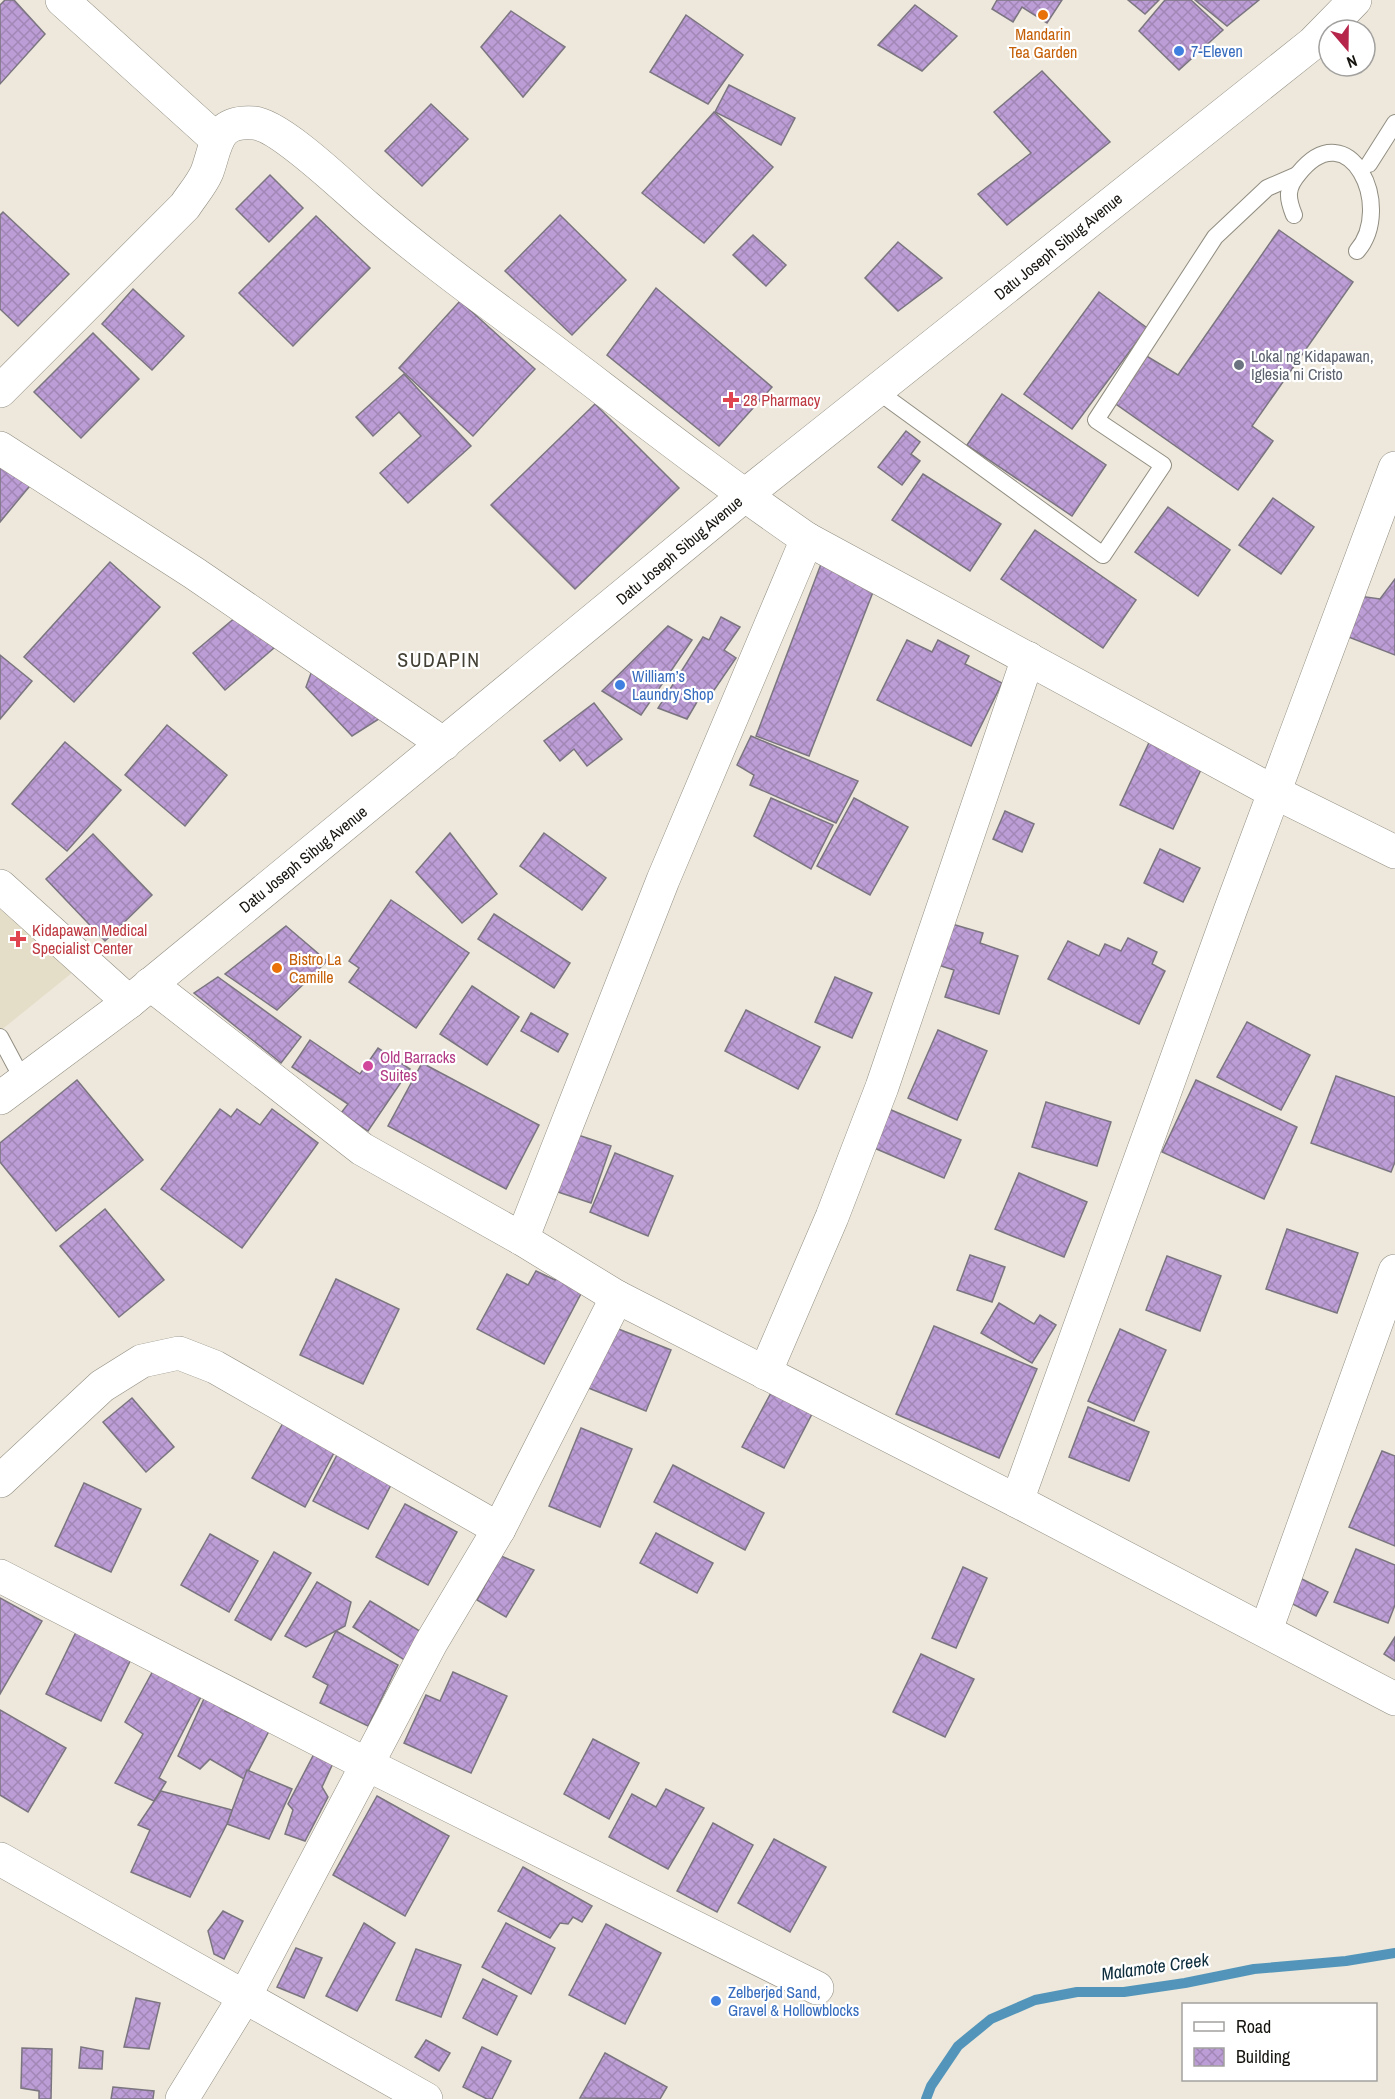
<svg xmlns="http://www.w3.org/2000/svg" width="1395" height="2099" viewBox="0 0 1395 2099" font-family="'Archivo Narrow',sans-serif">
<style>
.built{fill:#e4ddc8}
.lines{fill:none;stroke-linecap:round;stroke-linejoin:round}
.stream{stroke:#5395ba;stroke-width:10}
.building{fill:url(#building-cross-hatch);stroke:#7b7580;stroke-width:1.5}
.lane-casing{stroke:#918d81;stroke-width:18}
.street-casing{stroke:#918d81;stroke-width:34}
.secondary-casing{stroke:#918d81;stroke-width:34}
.lane{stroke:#fff;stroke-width:16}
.street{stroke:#fff;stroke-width:33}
.secondary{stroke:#fff;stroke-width:33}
.food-dot{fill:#e8710a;stroke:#fff;stroke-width:2}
.shop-dot{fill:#3f7fe0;stroke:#fff;stroke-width:2}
.worship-dot{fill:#6b7280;stroke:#fff;stroke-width:2}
.health-dot{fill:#e0444e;stroke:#fff;stroke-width:2}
.hotel-dot{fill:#d1479c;stroke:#fff;stroke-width:2}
.labels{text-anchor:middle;stroke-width:4.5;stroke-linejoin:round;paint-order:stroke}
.food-label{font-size:16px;fill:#c56008;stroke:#fff}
.shop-label{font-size:16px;fill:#366cbe;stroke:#fff;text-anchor:start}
.street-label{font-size:16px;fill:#16140f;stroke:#fff}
.worship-label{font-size:16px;fill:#5b616d;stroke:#fff;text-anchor:start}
.health-label{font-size:16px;fill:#be3a42;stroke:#fff;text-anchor:start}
.hotel-label{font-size:16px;fill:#b23c85;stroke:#fff;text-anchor:start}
.water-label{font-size:18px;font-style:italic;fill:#0e2d3d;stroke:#fff}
.quarter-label{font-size:20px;letter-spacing:1.5px;fill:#434035;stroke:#fff}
</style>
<defs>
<pattern id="building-cross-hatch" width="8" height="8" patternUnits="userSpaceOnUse" patternTransform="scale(1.5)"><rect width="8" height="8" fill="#bc9dd5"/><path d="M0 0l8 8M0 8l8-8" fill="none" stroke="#a186b6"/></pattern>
</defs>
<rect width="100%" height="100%" fill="#ede8db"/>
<path class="built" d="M0,907L73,972L0,1031Z"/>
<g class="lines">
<path class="stream" d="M926,2099L931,2086L958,2046L991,2019L1035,2000L1077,1992H1124L1185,1983L1254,1969L1346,1961L1395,1953"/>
</g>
<g class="building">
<path d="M5,0H14L45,34L0,84V5Z"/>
<path d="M997,0H1062L1047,23L1022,7L1013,22L992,9Z"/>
<path d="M1128,0H1159L1145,14Z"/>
<path d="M1165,0H1191L1223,30L1179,70L1139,31Z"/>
<path d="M1195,0H1259L1227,26Z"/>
<path d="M915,5L957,36L922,71L878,45Z"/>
<path d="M511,11L565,47L523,97L481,47Z"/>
<path d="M686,15L743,55L708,104L650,72Z"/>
<path d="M1042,71L1110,142L1007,225L978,194L1031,153L994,112Z"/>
<path d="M729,85L795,118L781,145L715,112Z"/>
<path d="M431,104L468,139L422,186L385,151Z"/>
<path d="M714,112L773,167L704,243L642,193Z"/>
<path d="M270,175L303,208L269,242L236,209Z"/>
<path d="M3,212L69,274L18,326L0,309V215Z"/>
<path d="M560,215L626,280L572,335L505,271Z"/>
<path d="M316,216L370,268L293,346L239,293Z"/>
<path d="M1279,230L1353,282L1252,426L1273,441L1238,490L1113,402L1145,355L1178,375Z"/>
<path d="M753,235L786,265L766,286L733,255Z"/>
<path d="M898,242L942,278L898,311L865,278Z"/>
<path d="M656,288L772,387L719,446L607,355Z"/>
<path d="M133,289L184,336L152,370L102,324Z"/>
<path d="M1099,292L1147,328L1072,429L1024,394Z"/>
<path d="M460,301L535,369L473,436L399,368Z"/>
<path d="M93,333L139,379L81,438L34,392Z"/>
<path d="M404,374L471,446L408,503L380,473L421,436L399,412L373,436L356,417Z"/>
<path d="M1002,394L1106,465L1072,516L967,445Z"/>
<path d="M595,404L679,488L575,589L491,505Z"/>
<path d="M906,431L920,442L911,454L920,461L902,485L878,467Z"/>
<path d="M0,460L34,481L0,522Z"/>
<path d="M923,474L1001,524L970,571L892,520Z"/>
<path d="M1273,498L1314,527L1281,574L1239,545Z"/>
<path d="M1168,507L1230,550L1198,596L1135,552Z"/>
<path d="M1035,530L1136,600L1103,648L1001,579Z"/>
<path d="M110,562L160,607L74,702L24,657Z"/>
<path d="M821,564L873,592L809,756L756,736Z"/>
<path d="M1395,579V655L1346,636L1352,595L1380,599Z"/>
<path d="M243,611L274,648L225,690L193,653Z"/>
<path d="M721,617L740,627L724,650L736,658L708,699L701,695L687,719L658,708L703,637L709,640Z"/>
<path d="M668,626L692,640L641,715L602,691Z"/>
<path d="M907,640L932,652L938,640L969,656L965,664L1002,683L971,746L877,700Z"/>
<path d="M0,655L32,681L0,719Z"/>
<path d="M315,662L393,710L352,736L306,687Z"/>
<path d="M594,703L622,739L587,766L574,749L560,761L544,741Z"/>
<path d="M167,725L227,775L185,826L125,775Z"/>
<path d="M1153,734L1206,759L1173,829L1120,805Z"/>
<path d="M751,736L858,781L836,823L750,785L754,775L737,765Z"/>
<path d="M65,742L121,790L67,851L12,804Z"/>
<path d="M771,798L833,825L811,869L754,836Z"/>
<path d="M854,798L908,827L870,895L817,866Z"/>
<path d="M1005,811L1034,824L1022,852L993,839Z"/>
<path d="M450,833L497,894L462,923L416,872Z"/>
<path d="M544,833L606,878L582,910L520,866Z"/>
<path d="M93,834L152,895L105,941L46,879Z"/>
<path d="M1160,849L1200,868L1183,902L1144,883Z"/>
<path d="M391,900L469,953L416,1028L349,982L359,968L349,961Z"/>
<path d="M494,914L570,963L554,988L478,939Z"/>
<path d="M952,924L983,933L980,943L1018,956L999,1014L945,997L954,970L938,965Z"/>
<path d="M286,926L327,961L277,1010L225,974Z"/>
<path d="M1128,938L1157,952L1152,964L1165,971L1139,1024L1048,979L1068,941L1099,956L1105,944L1121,951Z"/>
<path d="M218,977L301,1037L281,1063L194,993Z"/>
<path d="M835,977L872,993L852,1038L815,1022Z"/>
<path d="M472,986L519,1017L487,1065L440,1034Z"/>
<path d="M746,1010L820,1047L798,1089L725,1051Z"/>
<path d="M531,1013L568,1034L558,1052L521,1031Z"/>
<path d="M1247,1022L1310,1055L1281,1110L1217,1077Z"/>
<path d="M938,1030L987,1051L957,1120L908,1098Z"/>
<path d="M310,1040L360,1074L378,1048L410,1069L368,1131L341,1113L348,1104L292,1067Z"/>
<path d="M422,1063L539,1125L506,1189L388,1126Z"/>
<path d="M1336,1076L1395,1097V1162L1391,1172L1311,1143Z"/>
<path d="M77,1080L143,1160L56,1231L0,1162V1143Z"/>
<path d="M1196,1080L1297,1127L1264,1199L1162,1152Z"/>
<path d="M1046,1102L1111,1122L1097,1166L1032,1147Z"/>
<path d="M220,1109L231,1117L237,1109L260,1125L272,1109L318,1143L242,1248L161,1189Z"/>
<path d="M889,1109L961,1140L944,1178L872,1147Z"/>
<path d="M569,1132L611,1146L591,1203L549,1189Z"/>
<path d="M615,1153L673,1176L648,1236L590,1212Z"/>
<path d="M1019,1173L1087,1202L1064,1257L995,1229Z"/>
<path d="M105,1209L164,1280L119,1317L60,1246Z"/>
<path d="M1287,1229L1358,1253L1337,1313L1266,1289Z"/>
<path d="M970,1255L1005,1267L992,1302L957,1290Z"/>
<path d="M1167,1256L1221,1276L1200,1331L1146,1310Z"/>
<path d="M536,1271L555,1280L559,1273L585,1286L544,1364L477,1329L507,1274L528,1285Z"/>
<path d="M336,1279L399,1309L363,1384L300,1355Z"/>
<path d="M999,1303L1034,1324L1040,1315L1056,1325L1032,1363L981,1333Z"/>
<path d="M606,1324L671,1350L646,1411L581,1385Z"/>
<path d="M934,1326L1037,1369L999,1458L896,1414Z"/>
<path d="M1120,1329L1166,1350L1134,1421L1088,1401Z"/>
<path d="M772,1391L813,1412L784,1468L742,1447Z"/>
<path d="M132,1398L174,1447L146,1472L103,1422Z"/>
<path d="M1088,1407L1149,1432L1129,1481L1069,1457Z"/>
<path d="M283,1423L335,1451L305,1507L252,1478Z"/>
<path d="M581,1428L632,1449L600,1527L549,1506Z"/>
<path d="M1382,1451L1395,1456V1546L1349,1527Z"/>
<path d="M338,1453L393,1481L368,1529L313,1501Z"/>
<path d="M673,1465L764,1513L745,1550L654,1502Z"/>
<path d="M84,1483L141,1509L111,1572L55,1546Z"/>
<path d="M405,1504L457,1532L428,1585L376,1557Z"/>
<path d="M656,1533L713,1563L697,1593L640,1563Z"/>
<path d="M210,1534L258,1561L229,1612L181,1585Z"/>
<path d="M1356,1549L1395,1565V1605L1388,1623L1334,1602Z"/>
<path d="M274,1552L311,1573L271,1640L235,1620Z"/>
<path d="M501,1556L534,1570L506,1617L477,1600Z"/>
<path d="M963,1567L987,1578L956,1648L932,1638Z"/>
<path d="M1294,1575L1328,1592L1316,1616L1281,1598Z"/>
<path d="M317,1582L351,1602L345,1626L306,1647L285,1636Z"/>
<path d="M0,1598L42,1621L0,1694Z"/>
<path d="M370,1601L423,1633L406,1661L353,1627Z"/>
<path d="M78,1628L133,1655L101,1721L46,1694Z"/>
<path d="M336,1631L398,1665L368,1726L320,1703L328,1685L313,1677Z"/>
<path d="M1395,1637V1661L1384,1654Z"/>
<path d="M921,1654L974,1679L945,1737L893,1712Z"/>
<path d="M154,1669L202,1695L159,1778L166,1782L154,1801L115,1783L143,1734L125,1722Z"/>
<path d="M453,1672L507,1696L471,1773L404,1743L426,1695L440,1701Z"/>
<path d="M207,1692L228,1703L225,1711L269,1731L244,1779L210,1759L200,1769L178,1756Z"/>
<path d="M0,1710L66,1748L28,1812L0,1795Z"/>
<path d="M593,1739L639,1763L609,1819L564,1794Z"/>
<path d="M315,1752L334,1761L322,1787L328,1797L305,1841L285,1834L293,1810L288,1804Z"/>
<path d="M247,1770L292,1789L269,1839L227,1824Z"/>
<path d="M666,1789L704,1808L668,1869L609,1837L632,1794L656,1807Z"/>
<path d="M161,1791L232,1810L227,1824L190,1897L131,1872L150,1830L138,1825Z"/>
<path d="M377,1796L449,1836L405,1916L333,1875Z"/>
<path d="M713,1823L753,1845L717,1912L677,1891Z"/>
<path d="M774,1839L826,1867L790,1932L738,1903Z"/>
<path d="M523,1867L592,1906L582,1922L573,1917L568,1924L560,1923L550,1938L498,1911Z"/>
<path d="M223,1911L243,1921L224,1959L214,1954L208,1931Z"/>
<path d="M364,1923L395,1943L357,2011L326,1996Z"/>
<path d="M506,1923L555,1948L531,1994L482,1967Z"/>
<path d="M606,1924L661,1953L625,2024L569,1995Z"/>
<path d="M296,1948L322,1958L304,1998L277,1987Z"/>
<path d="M416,1949L461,1965L441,2017L396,2000Z"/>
<path d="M483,1979L517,1996L497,2035L463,2018Z"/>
<path d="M136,1998L160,2003L149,2049L124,2047Z"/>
<path d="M426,2040L450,2053L439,2071L415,2057Z"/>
<path d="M81,2047L103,2051L102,2069L79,2068Z"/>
<path d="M482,2047L511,2061L492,2099H487L463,2087Z"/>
<path d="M22,2048L52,2049L51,2099H39V2091L21,2088Z"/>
<path d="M605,2053L667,2087L660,2099L580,2098Z"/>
<path d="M113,2087L154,2091L153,2099H111Z"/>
</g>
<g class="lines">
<g class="lane-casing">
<g id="lane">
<path d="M1369,164L1395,123"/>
<path d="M1294,215C1287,198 1286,188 1299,173C1349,111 1395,207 1357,251"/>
<path d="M876,390L1103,555L1163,465L1096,420L1215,237L1267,188L1297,175"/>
<path d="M0,1037L23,1080"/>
</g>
</g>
<g class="street-casing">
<g id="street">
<path d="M62,0L216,139"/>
<path d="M0,391L185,206C192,195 202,184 207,172C217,145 215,120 254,123C280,125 345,188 366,206C427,259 492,305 556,353C639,416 721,480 807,539L1274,792L1395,852"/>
<path d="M0,448L194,573L444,744"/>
<path d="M0,886L129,1002"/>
<path d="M150,984L362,1149L522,1239L617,1297L1017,1501L1395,1699"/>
<path d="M522,1239L663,880L807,539"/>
<path d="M765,1373L832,1217L882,1087L1028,658"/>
<path d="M0,1481L102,1386L142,1361L179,1353L215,1367L499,1529"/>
<path d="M1017,1501L1230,911L1395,468"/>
<path d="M0,1576L368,1765L817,1988"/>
<path d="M1266,1630L1395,1271"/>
<path d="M0,1859L426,2099"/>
<path d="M182,2099L244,1998L431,1643L499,1529L617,1297"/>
</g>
</g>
<g class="secondary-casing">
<path id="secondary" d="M0,1098L129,1002L744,496L1313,43L1355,0"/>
</g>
<use href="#lane" class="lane"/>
<use href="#street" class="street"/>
<use href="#secondary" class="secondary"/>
</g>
<g class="food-dot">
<circle cx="1043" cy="15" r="6"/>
<circle cx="277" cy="968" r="6"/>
</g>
<g class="shop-dot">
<circle cx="1179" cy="51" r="6"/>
<circle cx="620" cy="685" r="6"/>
<circle cx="716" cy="2001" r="6"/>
</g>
<circle class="worship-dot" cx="1239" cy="365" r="6"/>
<g class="health-dot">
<path d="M728 391h6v6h6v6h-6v6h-6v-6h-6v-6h6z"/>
<path d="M15 930h6v6h6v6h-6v6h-6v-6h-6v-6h6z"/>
</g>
<circle class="hotel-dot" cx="368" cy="1066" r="6"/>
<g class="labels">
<g class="food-label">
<text x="1043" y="40">Mandarin<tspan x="1043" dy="18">Tea Garden</tspan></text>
<text x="289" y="965" text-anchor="start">Bistro La<tspan x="289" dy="18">Camille</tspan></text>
</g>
<g class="shop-label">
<text x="1191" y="57">7-Eleven</text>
<text x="632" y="682">William’s<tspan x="632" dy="18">Laundry Shop</tspan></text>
<text x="728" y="1998">Zelberjed Sand,<tspan x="728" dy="18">Gravel &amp; Hollowblocks</tspan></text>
</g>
<g class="street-label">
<text transform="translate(1058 246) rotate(-39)" y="6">Datu Joseph Sibug Avenue</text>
<text transform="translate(679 550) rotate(-40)" y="6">Datu Joseph Sibug Avenue</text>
<text transform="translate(303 859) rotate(-39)" y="6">Datu Joseph Sibug Avenue</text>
</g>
<g class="worship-label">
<text x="1251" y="362">Lokal ng Kidapawan,<tspan x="1251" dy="18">Iglesia ni Cristo</tspan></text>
</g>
<g class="health-label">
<text x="743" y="406">28 Pharmacy</text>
<text x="32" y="936">Kidapawan Medical<tspan x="32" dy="18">Specialist Center</tspan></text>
</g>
<g class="hotel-label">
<text x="380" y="1063">Old Barracks<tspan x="380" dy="18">Suites</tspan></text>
</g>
<g class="water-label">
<text transform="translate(1155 1967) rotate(-8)" y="6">Malamote Creek</text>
</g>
<g class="quarter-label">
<text x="439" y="667">SUDAPIN</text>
</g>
</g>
<rect x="1182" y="2003" width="195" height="78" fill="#ffffff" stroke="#a2a19f" stroke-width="1.5"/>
<rect x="1194" y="2022" width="30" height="9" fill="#ffffff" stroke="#a2a19f" stroke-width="1.5"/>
<text x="1236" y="2033" font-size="18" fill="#16140f">Road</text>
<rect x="1194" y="2048" width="30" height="18" fill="url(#building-cross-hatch)" stroke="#a2a19f" stroke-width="1.5"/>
<text x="1236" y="2063" font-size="18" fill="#16140f">Building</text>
<g transform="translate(1347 48) rotate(160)"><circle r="28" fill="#ffffff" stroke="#a2a19f" stroke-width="1.5"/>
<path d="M0-4.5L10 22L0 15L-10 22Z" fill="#b6254a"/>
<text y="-9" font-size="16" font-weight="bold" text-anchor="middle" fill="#16140f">N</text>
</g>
</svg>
